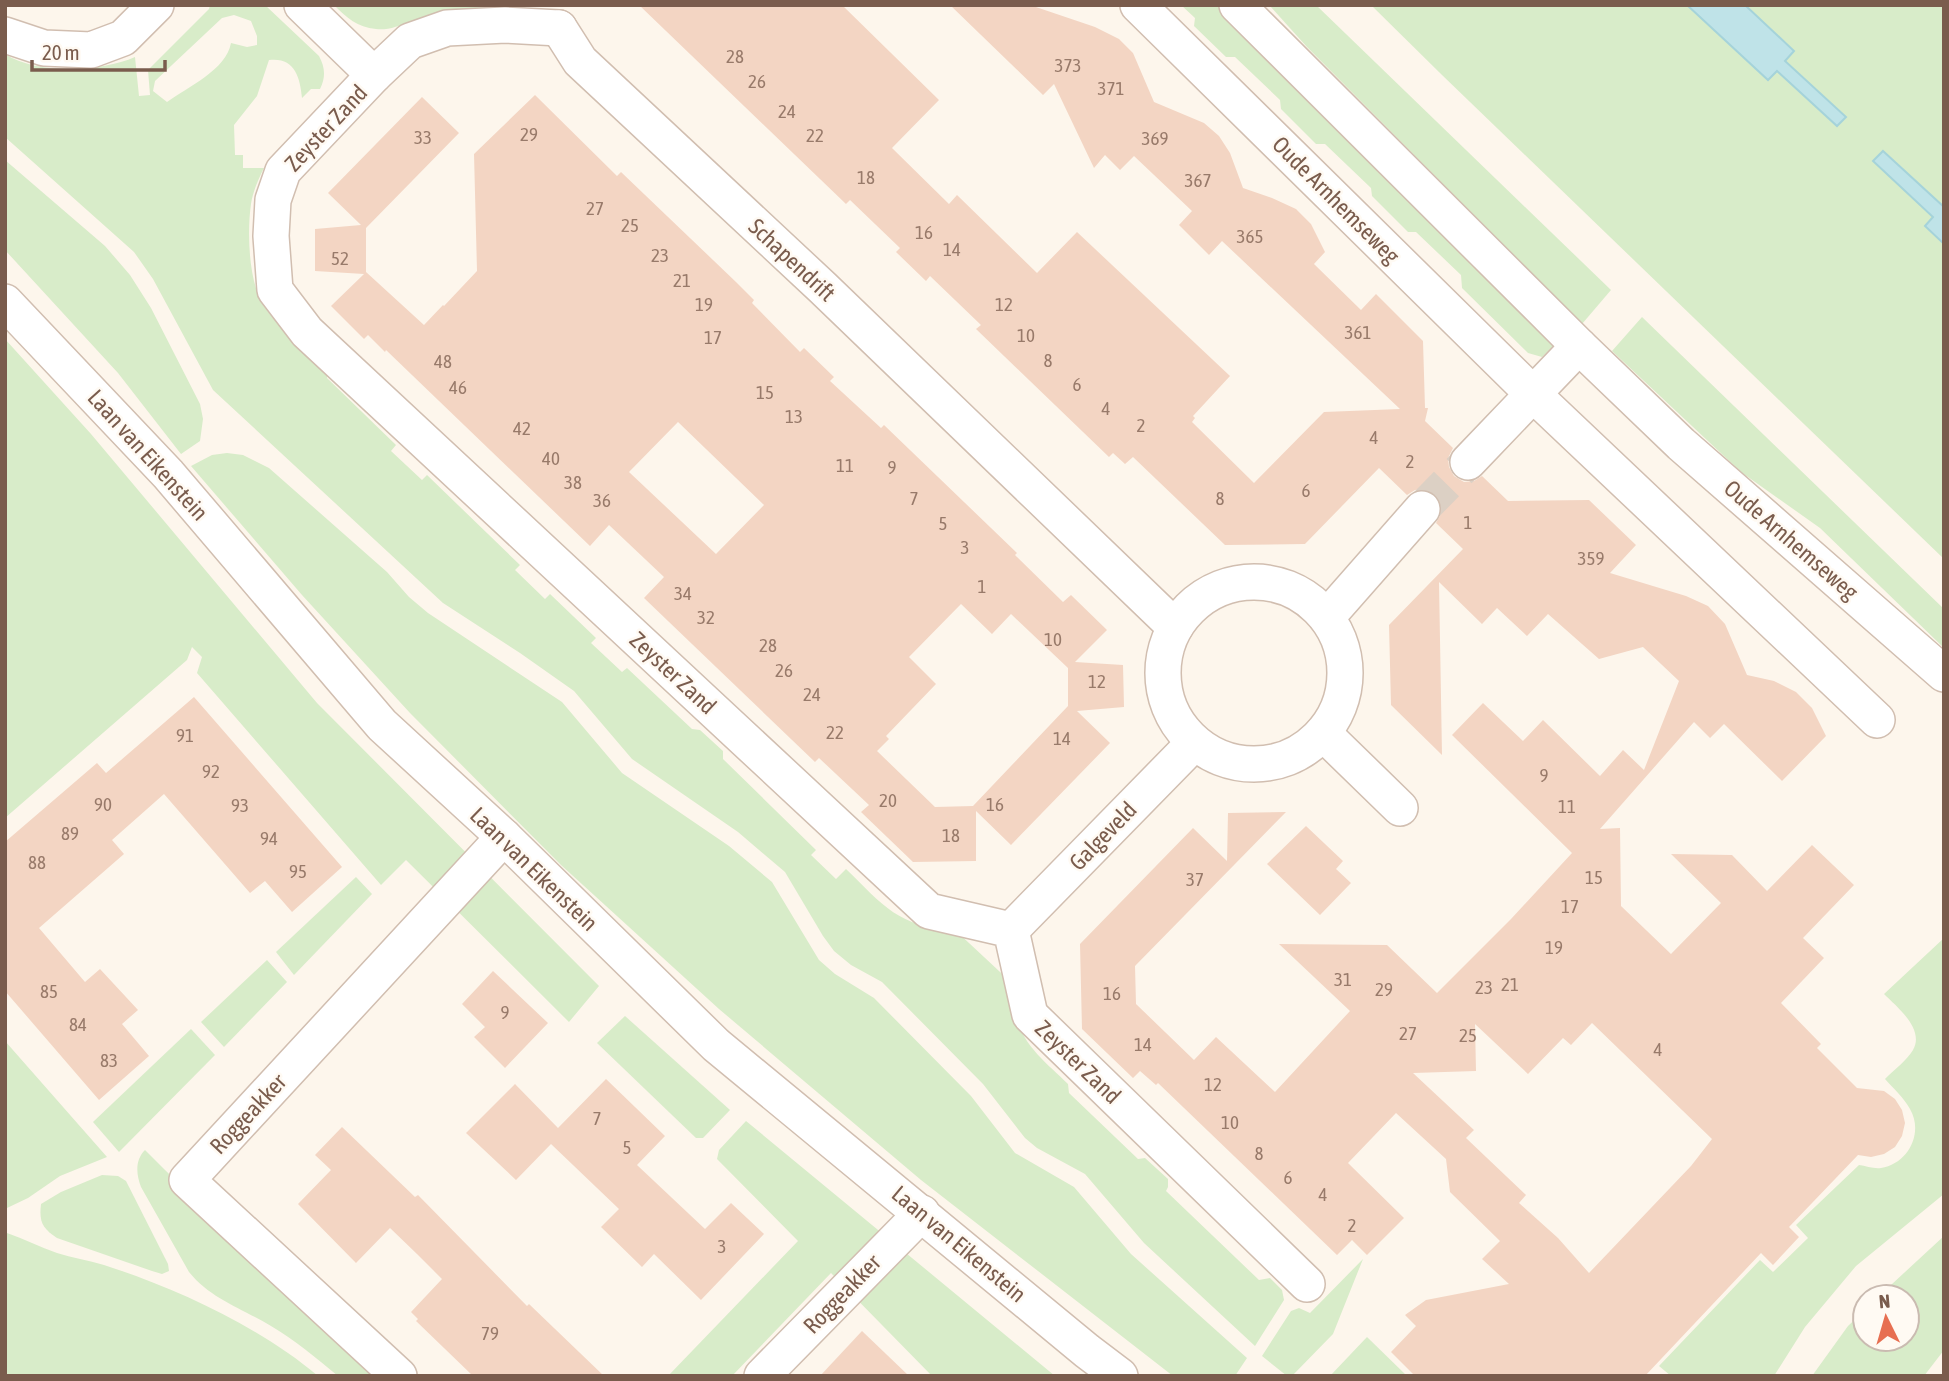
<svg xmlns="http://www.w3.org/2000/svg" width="1949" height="1381" viewBox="0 0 1949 1381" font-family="'Asap Condensed',sans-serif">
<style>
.green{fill:#d8ecc9;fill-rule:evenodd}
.water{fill:#bfe3e8;stroke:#a5d3da;stroke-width:2}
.building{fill:#f3d5c3;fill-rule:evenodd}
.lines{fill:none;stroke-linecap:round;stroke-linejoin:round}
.minor-tunnel{stroke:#dcd0c4;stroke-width:35;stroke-dasharray:35 18;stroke-linecap:butt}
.minor-casing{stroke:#d1beb0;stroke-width:38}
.minor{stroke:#fff;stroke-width:35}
.labels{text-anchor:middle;stroke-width:5;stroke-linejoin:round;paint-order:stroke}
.number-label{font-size:19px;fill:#987a6a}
.street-label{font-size:23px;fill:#7a5c4d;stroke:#fffaf3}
</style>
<rect width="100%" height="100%" fill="#fdf6ec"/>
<g class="green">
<path d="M210,5H265L319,56C325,67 326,77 320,89H311L302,98C300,76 294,57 269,60L257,96L234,125L235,155H243V168H264C258,180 253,191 251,204C247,231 248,286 266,309C283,332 307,350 327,370V378L396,445L391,451L422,480L427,475L520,565L515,570L545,599L550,594L596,638L591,643L622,672L627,668L692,729L700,730L723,751V759L816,850L811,855L836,879L846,869C883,905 899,928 954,929L1014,985C1015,996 1015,1007 1017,1018C1023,1046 1049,1065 1068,1084L1069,1093L1138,1159L1145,1158L1168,1179V1187L1166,1191L1259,1280L1270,1278L1282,1290L1284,1300L1255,1346L1144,1243L1085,1174L1037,1148L1025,1138L983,1084L882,982L851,965L834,951L823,936L785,872L738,832L632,759L574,691L520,653L443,603L213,390L153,279L134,252L5,137V54C37,75 101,72 135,57L139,96L150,95L148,70L209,9ZM234,15L251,21L257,36V45L247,47L231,43C226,70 188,87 167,102L153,91L155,81L222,18Z"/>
<path d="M334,5H531C508,17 469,7 444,11C422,14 396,32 376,29C357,27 347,18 334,5Z"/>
<path d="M1181,5H1222L1409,202L1553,342V346L1542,357L1528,353L1462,288L1461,275L1416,232H1408L1372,196L1371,188L1325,144H1316L1281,109L1280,100L1235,57H1226L1194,26L1195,18Z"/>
<path d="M1269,5H1316L1611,290L1582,324L1307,47Z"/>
<path d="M1371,5H1944V559L1442,75Z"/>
<path d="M5,160L105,246L130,275L151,308L200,404L203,419L200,441L181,454L118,373L5,250Z"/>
<path d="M1642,317L1944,609V648L1820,528L1741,472L1612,351Z"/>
<path d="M5,339L91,434L317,703L599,986L569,1022L406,860L381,885L197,673L202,657L192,647L187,660L5,818Z"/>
<path d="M227,453L243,455L269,468L387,572L409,597L428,613L562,702L622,773L729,846L772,882L819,960L835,974L874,998L971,1096L1015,1153L1074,1187L1131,1254L1247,1358L1235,1376H1173L921,1180L719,1009L561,865L410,713L302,595L191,466L212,455Z"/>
<path d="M356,877L372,894L294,975L276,952Z"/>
<path d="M1944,938V1194L1856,1266L1805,1327L1774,1376H1671L1659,1366L1760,1260L1773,1272L1808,1238L1796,1225L1859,1165C1866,1166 1874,1169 1881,1168C1908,1164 1924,1133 1910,1109C1904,1098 1893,1088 1885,1079C1894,1070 1907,1060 1913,1050C1925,1029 1897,1007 1884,994Z"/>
<path d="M267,960L287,982L224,1047L201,1022Z"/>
<path d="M625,1016L730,1110L703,1138H696L597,1043Z"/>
<path d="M191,1029L215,1055L119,1152L93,1122Z"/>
<path d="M5,1041L107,1157L60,1176L28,1198L7,1208H5Z"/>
<path d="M746,1121L1055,1376H932L831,1273L732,1376H668L798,1241L717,1159L719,1150Z"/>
<path d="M145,1150L164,1169L377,1376H338C316,1358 295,1340 271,1326C241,1308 211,1299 189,1272L141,1187C136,1174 135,1160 145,1150Z"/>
<path d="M102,1175L118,1176L126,1181L168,1264L169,1271L162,1274L152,1271L57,1238C42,1228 39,1222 41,1204L61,1192Z"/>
<path d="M7,1233C24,1239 40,1247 57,1253C72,1258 88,1260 104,1265C176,1288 260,1327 318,1376H5Z"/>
<path d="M1944,1236V1350L1924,1376H1812L1848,1326L1865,1310V1339H1907V1297H1878Z"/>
<path d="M1363,1259L1333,1334L1292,1376H1287L1262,1356L1291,1311L1299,1308L1310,1313Z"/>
<path d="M1367,1337L1407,1376H1330Z"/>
</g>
<g class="water">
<path d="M1687,5H1745L1794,51L1785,61L1846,117L1837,126L1777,71L1768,80Z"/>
<path d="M1883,151L1944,207V244L1925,226L1933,217L1873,161Z"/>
</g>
<g class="building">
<path d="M639,5H842L939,100L892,148L949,204L957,195L1037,273L1077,232L1230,376L1193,416L1195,418L1192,422L1254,483L1324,412L1400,409L1222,241L1209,255L1179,225L1192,211L1134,156L1120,170L1105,155L1094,168L1054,84L1043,95L950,5H1030L1095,27L1119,39L1133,53L1154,102L1204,123L1219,136L1230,153L1243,188L1272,198L1296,209L1311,224L1325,252L1314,264L1361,310L1376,294L1423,341L1425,408H1428L1425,421L1453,448L1448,458L1449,467L1454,476L1464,482L1474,481L1482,476L1508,501L1589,500L1636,545L1610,573L1686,596L1708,606L1725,624L1747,675L1774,681L1796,692L1812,708L1826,736L1782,781L1724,724L1710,738L1694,722L1600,829L1620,828L1621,906L1671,954L1721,903L1671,854L1732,855L1767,891L1812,845L1854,885L1803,938L1824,958L1781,1003L1821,1044L1817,1048L1857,1088L1884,1091L1895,1099L1902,1110L1905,1123L1902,1136L1895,1147L1884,1154L1871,1157L1858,1155L1789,1227L1799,1237L1773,1265L1761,1253L1645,1376H1415L1391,1352L1416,1326L1405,1315L1426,1300L1509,1284L1482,1259L1500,1241L1450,1192L1446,1159L1396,1113L1348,1163L1404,1218L1367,1255L1352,1240L1337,1255L1158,1083L1156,1085L1140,1071L1133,1078L1082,1029L1080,944L1193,828L1227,861L1228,813L1286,812L1135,966L1136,1004L1194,1060L1216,1037L1275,1092L1350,1011L1279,944L1387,945L1437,993L1511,919L1572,853L1452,735L1483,703L1523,741L1543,720L1600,776L1623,750L1644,770L1679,681L1643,647L1599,659L1548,614L1527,636L1497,608L1482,624L1439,582L1442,755L1391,705L1389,625L1463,549L1436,523L1442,512L1441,503L1436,494L1425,489L1415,490L1407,495L1379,468L1305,544L1225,545L1133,457L1125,464L1113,453L1109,457L976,329L981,325L930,276L926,281L896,252L900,248L850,200L846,204ZM1592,1023L1712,1139L1691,1166L1589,1273L1558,1238L1519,1203L1526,1195L1466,1138L1474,1130L1413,1073L1476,1071L1475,1024L1528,1074L1563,1038L1571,1045Z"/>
<path d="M535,95L617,176L621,172L736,282L754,300L752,303L800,352L804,348L834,377L830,381L881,428L884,425L1017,553L1015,555L1063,602L1071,595L1107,630L1075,662L1123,665L1124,707L1077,711L1110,743L1011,845L976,811V861L913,862L861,812L869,805L819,758L815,762L644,598L664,577L609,525L590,546L386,350L385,352L368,335L364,339L331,306L364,274L315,271V229L361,225L328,193L422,97L459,133L366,228V272L424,325L443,305L444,306L477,271L474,154ZM678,422L764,505L716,554L629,472ZM961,604L992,634L1011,614L1068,668V706L973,806L935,807L877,751L889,739L886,736L936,684L909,657Z"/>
<path d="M194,697L342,867L292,912L265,881L250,893L164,794L112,840L124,854L39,928L85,982L100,969L138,1010L122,1024L149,1056L99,1100L5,991V842L97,763L106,773Z"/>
<path d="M1306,826L1343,861L1336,869L1351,883L1320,915L1267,864Z"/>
<path d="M493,971L548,1023L505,1068L474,1037L485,1027L462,1004Z"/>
<path d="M606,1079L665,1136L637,1165L705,1229L731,1203L764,1234L701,1300L654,1254L642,1267L601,1227L619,1209L551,1144L516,1180L466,1133L515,1084L558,1128Z"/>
<path d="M342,1127L415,1197L418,1195L527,1306L529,1304L604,1376H473L416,1321L418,1319L411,1312L442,1279L417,1254L390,1228L356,1263L298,1204L331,1170L315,1155Z"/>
<path d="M862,1331L909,1376H820Z"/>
</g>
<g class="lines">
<path class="minor-tunnel" d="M1422,509L1468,462"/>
<g class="minor-casing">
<g id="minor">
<path d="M302,5L374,75"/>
<path d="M1138,5L1534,395L1877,720"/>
<path d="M1237,5L1579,346L1681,444L1944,674"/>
<path d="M559,28L505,25L447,28L410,41L374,75L283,171L273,200L271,236L275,290L307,332L929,911L1011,930L1030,1015L1307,1284"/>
<path d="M559,28L580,61L822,287L1175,627"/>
<path d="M5,35L44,48L91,50L123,38L156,5"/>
<path d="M5,302L168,474L382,725L504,837L716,1045L1087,1351L1120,1376"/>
<path d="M1468,462L1579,346"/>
<circle cx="1254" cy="673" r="91"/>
<path d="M1327,617L1422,509"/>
<path d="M1323,733L1400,808"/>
<path d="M1011,930L1194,743"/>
<path d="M399,1376L187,1180L504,837"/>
<path d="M762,1376L922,1213"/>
</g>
</g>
<use href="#minor" class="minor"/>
</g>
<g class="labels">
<g class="number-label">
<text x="735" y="63">28</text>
<text x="1068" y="72">373</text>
<text x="757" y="88">26</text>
<text x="1111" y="95">371</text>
<text x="787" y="118">24</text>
<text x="529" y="141">29</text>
<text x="815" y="142">22</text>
<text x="423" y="144">33</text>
<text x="1155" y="145">369</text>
<text x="866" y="184">18</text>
<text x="1198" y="187">367</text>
<text x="595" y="215">27</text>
<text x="630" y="232">25</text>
<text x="924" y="239">16</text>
<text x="1250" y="243">365</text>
<text x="952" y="256">14</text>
<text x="660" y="262">23</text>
<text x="340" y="265">52</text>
<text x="682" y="287">21</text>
<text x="704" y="311">19</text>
<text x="1004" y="311">12</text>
<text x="1358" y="339">361</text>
<text x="1026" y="342">10</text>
<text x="713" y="344">17</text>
<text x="1048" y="367">8</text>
<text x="443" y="368">48</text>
<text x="1077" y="391">6</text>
<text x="458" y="394">46</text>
<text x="765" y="399">15</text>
<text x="1106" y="415">4</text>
<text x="794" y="423">13</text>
<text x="1141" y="432">2</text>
<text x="522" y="435">42</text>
<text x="1374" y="444">4</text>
<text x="551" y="465">40</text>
<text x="1410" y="468">2</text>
<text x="845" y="472">11</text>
<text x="892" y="474">9</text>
<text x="573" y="489">38</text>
<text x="1306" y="497">6</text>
<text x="914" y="505">7</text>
<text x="1220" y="505">8</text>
<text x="602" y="507">36</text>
<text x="1468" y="529">1</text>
<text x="943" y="530">5</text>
<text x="965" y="554">3</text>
<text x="1591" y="565">359</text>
<text x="982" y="593">1</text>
<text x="683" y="600">34</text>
<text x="706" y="624">32</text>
<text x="1053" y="646">10</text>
<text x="768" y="652">28</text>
<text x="784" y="677">26</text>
<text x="1097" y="688">12</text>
<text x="812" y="701">24</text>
<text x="835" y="739">22</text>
<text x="185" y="742">91</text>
<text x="1062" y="745">14</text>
<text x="211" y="778">92</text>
<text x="1544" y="782">9</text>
<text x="888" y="807">20</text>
<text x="103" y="811">90</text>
<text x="995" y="811">16</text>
<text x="240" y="812">93</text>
<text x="1567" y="813">11</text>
<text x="70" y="840">89</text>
<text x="951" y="842">18</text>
<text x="269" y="845">94</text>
<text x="37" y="869">88</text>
<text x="298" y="878">95</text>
<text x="1594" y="884">15</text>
<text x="1195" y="886">37</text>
<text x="1570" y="913">17</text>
<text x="1554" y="954">19</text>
<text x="1343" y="986">31</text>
<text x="1510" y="991">21</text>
<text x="1484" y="994">23</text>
<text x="1384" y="996">29</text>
<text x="49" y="998">85</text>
<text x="1112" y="1000">16</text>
<text x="505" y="1019">9</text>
<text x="78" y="1031">84</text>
<text x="1408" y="1040">27</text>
<text x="1468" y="1042">25</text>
<text x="1143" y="1051">14</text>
<text x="1658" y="1056">4</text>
<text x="109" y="1067">83</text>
<text x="1213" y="1091">12</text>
<text x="597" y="1125">7</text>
<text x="1230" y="1129">10</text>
<text x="627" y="1154">5</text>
<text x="1259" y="1160">8</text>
<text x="1288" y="1184">6</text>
<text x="1323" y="1201">4</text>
<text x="1352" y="1232">2</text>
<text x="722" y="1253">3</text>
<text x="490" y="1340">79</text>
</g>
<g class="street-label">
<text transform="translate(326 128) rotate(-47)" y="8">Zeyster Zand</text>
<text transform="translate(1336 200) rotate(45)" y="8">Oude Arnhemseweg</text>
<text transform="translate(792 260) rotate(43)" y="8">Schapendrift</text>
<text transform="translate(148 455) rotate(48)" y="8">Laan van Eikenstein</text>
<text transform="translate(1791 540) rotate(41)" y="8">Oude Arnhemseweg</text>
<text transform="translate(673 673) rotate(43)" y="8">Zeyster Zand</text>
<text transform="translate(1103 836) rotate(-46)" y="8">Galgeveld</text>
<text transform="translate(534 869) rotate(44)" y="8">Laan van Eikenstein</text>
<text transform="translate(1078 1062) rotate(44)" y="8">Zeyster Zand</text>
<text transform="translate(248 1114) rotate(-47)" y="8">Roggeakker</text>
<text transform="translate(959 1244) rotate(40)" y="8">Laan van Eikenstein</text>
<text transform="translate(842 1294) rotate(-46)" y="8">Roggeakker</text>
</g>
</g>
<rect width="1949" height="1381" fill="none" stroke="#7a5c4d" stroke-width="14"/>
<g transform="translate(1886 1318) rotate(355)"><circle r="33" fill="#fffaf3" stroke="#cabbb1" stroke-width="2"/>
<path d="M0-5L12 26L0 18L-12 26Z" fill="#e76f51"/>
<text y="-10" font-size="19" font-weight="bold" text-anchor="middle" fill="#7a5c4d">N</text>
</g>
<path d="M32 60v10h133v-10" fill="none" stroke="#7a5c4d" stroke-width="3.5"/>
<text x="42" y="60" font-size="21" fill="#7a5c4d" stroke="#fffaf3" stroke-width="5" paint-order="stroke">20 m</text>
</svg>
